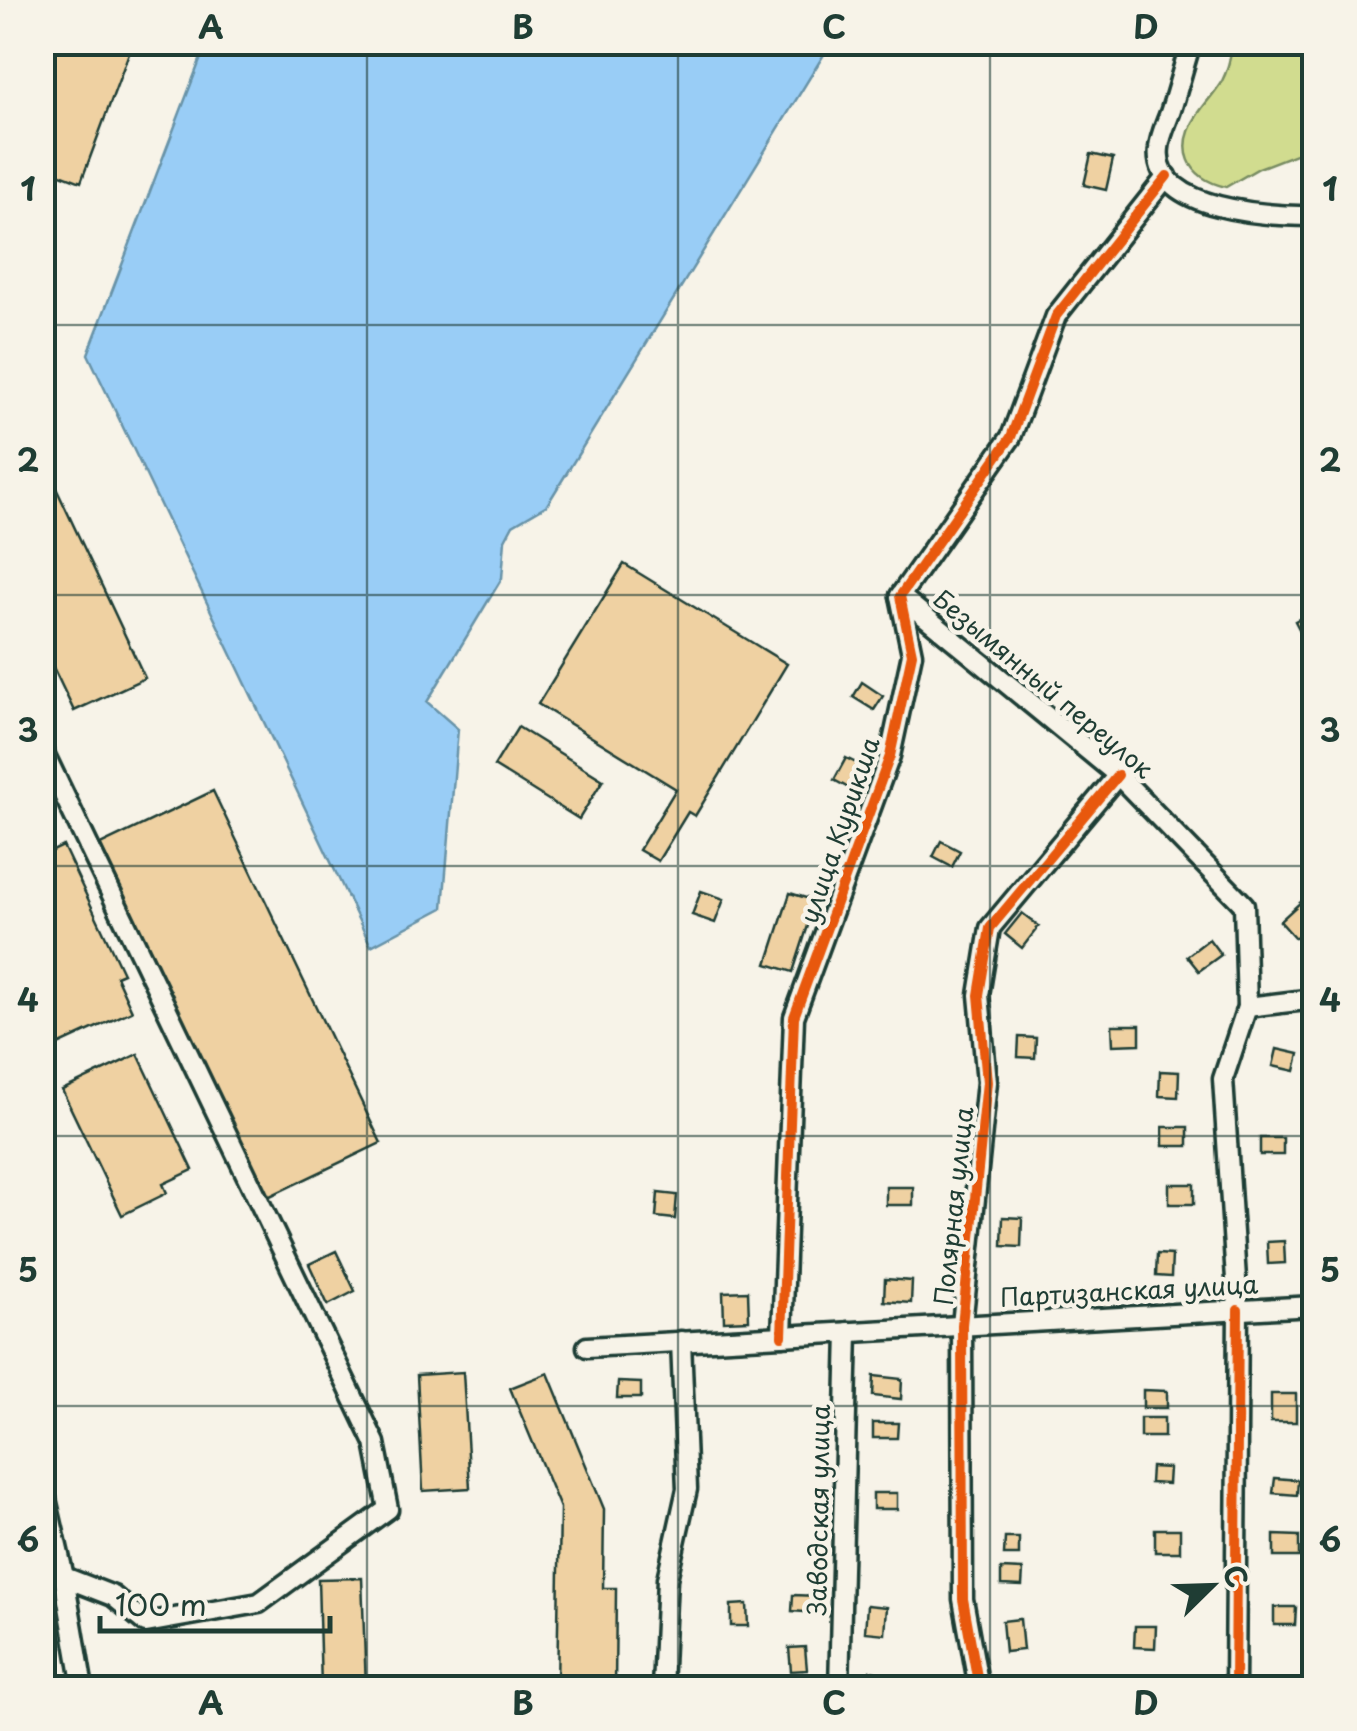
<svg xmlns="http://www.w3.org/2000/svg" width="1357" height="1731" viewBox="0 0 1357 1731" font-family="'Playpen Sans',sans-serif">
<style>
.green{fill:#d1dc8f;stroke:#788c62;stroke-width:2.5}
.water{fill:#99cdf6;stroke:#6893a8;stroke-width:2.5}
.building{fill:#efd1a2;stroke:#1f3d34;stroke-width:2.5}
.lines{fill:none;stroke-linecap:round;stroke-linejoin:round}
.minor-casing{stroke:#1f3d34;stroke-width:25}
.minor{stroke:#f7f3e8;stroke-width:18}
.cycleway-casing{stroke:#f7f3e8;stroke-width:16}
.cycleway{stroke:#e8590c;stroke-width:10}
.grid{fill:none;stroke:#1f3d34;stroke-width:2.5;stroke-opacity:0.55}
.labels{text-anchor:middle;stroke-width:9;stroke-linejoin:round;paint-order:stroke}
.street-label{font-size:25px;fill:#1f3d34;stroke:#f7f3e8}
.neatline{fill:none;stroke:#1f3d34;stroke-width:4}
.grid-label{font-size:32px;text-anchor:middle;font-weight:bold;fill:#1f3d34}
</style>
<rect width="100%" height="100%" fill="#f7f3e8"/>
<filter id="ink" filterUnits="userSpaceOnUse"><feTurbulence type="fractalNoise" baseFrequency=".01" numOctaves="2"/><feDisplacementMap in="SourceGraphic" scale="20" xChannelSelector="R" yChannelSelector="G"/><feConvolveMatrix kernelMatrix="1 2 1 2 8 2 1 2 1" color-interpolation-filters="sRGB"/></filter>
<g filter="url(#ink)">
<path class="green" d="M1233,43H1314V147L1259,168L1226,187C1187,178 1175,148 1198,114C1205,103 1215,93 1222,81C1228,70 1231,55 1233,43Z"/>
<path class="water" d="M207,42L831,43L547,505L513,525L505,540L502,578L427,702L458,729L443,908L371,946L88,354Z"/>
<g class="building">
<path d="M42,42H133L81,182L42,167Z"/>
<path d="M1091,154L1113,159L1106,190L1084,185Z"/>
<path d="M42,458L145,678L74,711L42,644Z"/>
<path d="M624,564L787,664L695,816L688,812L658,861L639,850L676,789L538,704Z"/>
<path d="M1314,611V651L1311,652L1295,621Z"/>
<path d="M862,682L883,696L874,710L853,697Z"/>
<path d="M518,727L603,780L579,819L494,766Z"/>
<path d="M846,758L868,769L856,792L834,780Z"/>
<path d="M213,791L381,1143L268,1197L100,845Z"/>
<path d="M941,841L960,851L952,867L933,857Z"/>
<path d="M63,846L123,973L116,976L132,1011L45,1051L42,856Z"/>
<path d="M701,891L724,899L715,923L692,915Z"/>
<path d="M790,893L816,901L793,972L767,964Z"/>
<path d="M1303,900L1314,912V920L1295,938L1280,921Z"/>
<path d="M1022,913L1039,926L1022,948L1005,934Z"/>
<path d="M1209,939L1221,955L1199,971L1187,956Z"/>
<path d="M1112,1025H1140V1044L1113,1045Z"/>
<path d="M1019,1037L1036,1038L1035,1058L1018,1057Z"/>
<path d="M1277,1049L1299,1054L1295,1071L1273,1066Z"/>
<path d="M138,1054L193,1170L163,1184L167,1193L122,1215L62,1090Z"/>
<path d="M1160,1071L1179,1072L1178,1097L1159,1096Z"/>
<rect x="1163" y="1127" width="25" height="19"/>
<rect x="1260" y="1138" width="23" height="17"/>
<rect x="1169" y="1184" width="25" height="20"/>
<rect x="886" y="1187" width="27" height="18"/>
<path d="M658,1193L677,1195L675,1219L656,1217Z"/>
<path d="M1003,1217L1022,1218L1021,1247L1002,1246Z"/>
<path d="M1284,1241L1285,1263L1268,1264L1267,1242Z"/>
<path d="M336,1251L355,1291L328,1305L309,1264Z"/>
<path d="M1157,1254L1172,1255L1171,1277L1156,1276Z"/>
<path d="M885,1279L912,1281L911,1303L884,1301Z"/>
<path d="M748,1291L749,1320L724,1321L723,1292Z"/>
<path d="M463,1372L470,1488L423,1491L417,1375Z"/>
<path d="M548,1373L604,1509L603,1588H616L615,1688H557L560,1508L510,1388Z"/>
<path d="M874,1376L902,1379L901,1399L873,1396Z"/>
<path d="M618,1382L641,1383V1398H617Z"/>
<path d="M1143,1390L1167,1391V1408H1143Z"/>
<rect x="1271" y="1394" width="25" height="28"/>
<rect x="1140" y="1418" width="24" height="19"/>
<path d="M873,1423H898L897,1438H873Z"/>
<path d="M1151,1467L1169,1468L1168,1484L1150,1483Z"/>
<path d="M1275,1478L1298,1480L1297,1495L1273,1493Z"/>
<rect x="873" y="1493" width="24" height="16"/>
<rect x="1155" y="1529" width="25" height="23"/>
<path d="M1274,1535L1299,1536V1557H1274Z"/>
<path d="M1005,1538H1019V1555H1004Z"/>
<path d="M1001,1569L1023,1570L1022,1586L1001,1585Z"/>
<path d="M362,1578L366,1688H321L318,1579Z"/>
<path d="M793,1595L817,1596V1613L792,1611Z"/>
<path d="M747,1604L748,1626H731V1605Z"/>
<path d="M867,1605L887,1607L885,1634L865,1632Z"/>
<path d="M1274,1607H1296L1295,1625H1274Z"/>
<path d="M1020,1619L1023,1650L1005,1652L1002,1621Z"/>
<path d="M1135,1626H1156L1155,1648L1134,1647Z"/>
<path d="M805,1647L807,1670L791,1671L789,1648Z"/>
<path d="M870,1671L891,1675L889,1688H866Z"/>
</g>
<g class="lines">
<g class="minor-casing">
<g id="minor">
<path d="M1191,42C1184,65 1178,88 1171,110C1167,122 1160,135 1159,148C1151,212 1274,216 1314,216"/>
<path d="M900,596L1118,775L1244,905L1247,1007L1223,1079L1238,1310L1235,1688"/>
<path d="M42,749L375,1443L388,1509L259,1603L146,1623L113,1596L64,1577"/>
<path d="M1247,1007L1314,999"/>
<path d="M782,1336L794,1017L890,756L912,654L900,596L1011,437L1056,316L1167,176"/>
<path d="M587,1347L1314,1306"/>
<path d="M42,1481L64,1577L83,1688"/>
<path d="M662,1688L667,1579L687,1489L681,1341"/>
<path d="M839,1688L848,1332"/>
<path d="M979,1688L963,1599L962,1325L987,1082L979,995L990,928L1118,775"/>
</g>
</g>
<use href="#minor" class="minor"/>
<g class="cycleway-casing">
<g id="cycleway">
<path d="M782,1336L794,1017L890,756L912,654L900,596L1011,437L1056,316L1167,176"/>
<path d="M979,1688L963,1599L962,1325L987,1082L979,995L990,928L1118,775"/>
<path d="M1235,1688L1238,1310"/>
</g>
</g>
<use href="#cycleway" class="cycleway"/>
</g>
</g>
<path class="grid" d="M367,42V1688M678,42V1688M990,42V1688M42,325H1314M42,595H1314M42,866H1314M42,1136H1314M42,1406H1314"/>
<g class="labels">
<g class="street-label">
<text transform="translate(1043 684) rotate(40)" y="9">Безымянный переулок</text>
<text transform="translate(840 830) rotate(-71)" y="9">улица Курикша</text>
<text transform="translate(954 1206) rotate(-84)" y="9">Полярная улица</text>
<text transform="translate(1129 1291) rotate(-3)" y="9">Партизанская улица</text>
<text transform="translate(819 1510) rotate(-89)" y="9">Заводская улица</text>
</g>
</g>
<rect width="1357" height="1731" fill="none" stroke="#f7f3e8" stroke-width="110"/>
<g transform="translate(1212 1586) rotate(67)" stroke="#f7f3e8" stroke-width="8" paint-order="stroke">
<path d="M0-8L18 38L0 25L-18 38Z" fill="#1f3d34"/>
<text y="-15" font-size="28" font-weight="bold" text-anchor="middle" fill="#1f3d34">С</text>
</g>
<path d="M100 1616v15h230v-15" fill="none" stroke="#1f3d34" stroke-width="5"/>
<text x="115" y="1616" font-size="30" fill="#1f3d34" stroke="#f7f3e8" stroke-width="8" paint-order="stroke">100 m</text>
<rect x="55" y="55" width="1247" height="1621" class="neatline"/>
<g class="grid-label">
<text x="211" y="39">A</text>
<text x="523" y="39">B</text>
<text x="834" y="39">C</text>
<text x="1146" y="39">D</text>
<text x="28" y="201">1</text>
<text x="1330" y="201">1</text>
<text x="28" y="472">2</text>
<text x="1330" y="472">2</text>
<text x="28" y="742">3</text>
<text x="1330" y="742">3</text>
<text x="28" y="1012">4</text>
<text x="1330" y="1012">4</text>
<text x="28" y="1282">5</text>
<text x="1330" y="1282">5</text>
<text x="28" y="1552">6</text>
<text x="1330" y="1552">6</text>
<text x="211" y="1715">A</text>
<text x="523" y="1715">B</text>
<text x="834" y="1715">C</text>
<text x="1146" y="1715">D</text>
</g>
</svg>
